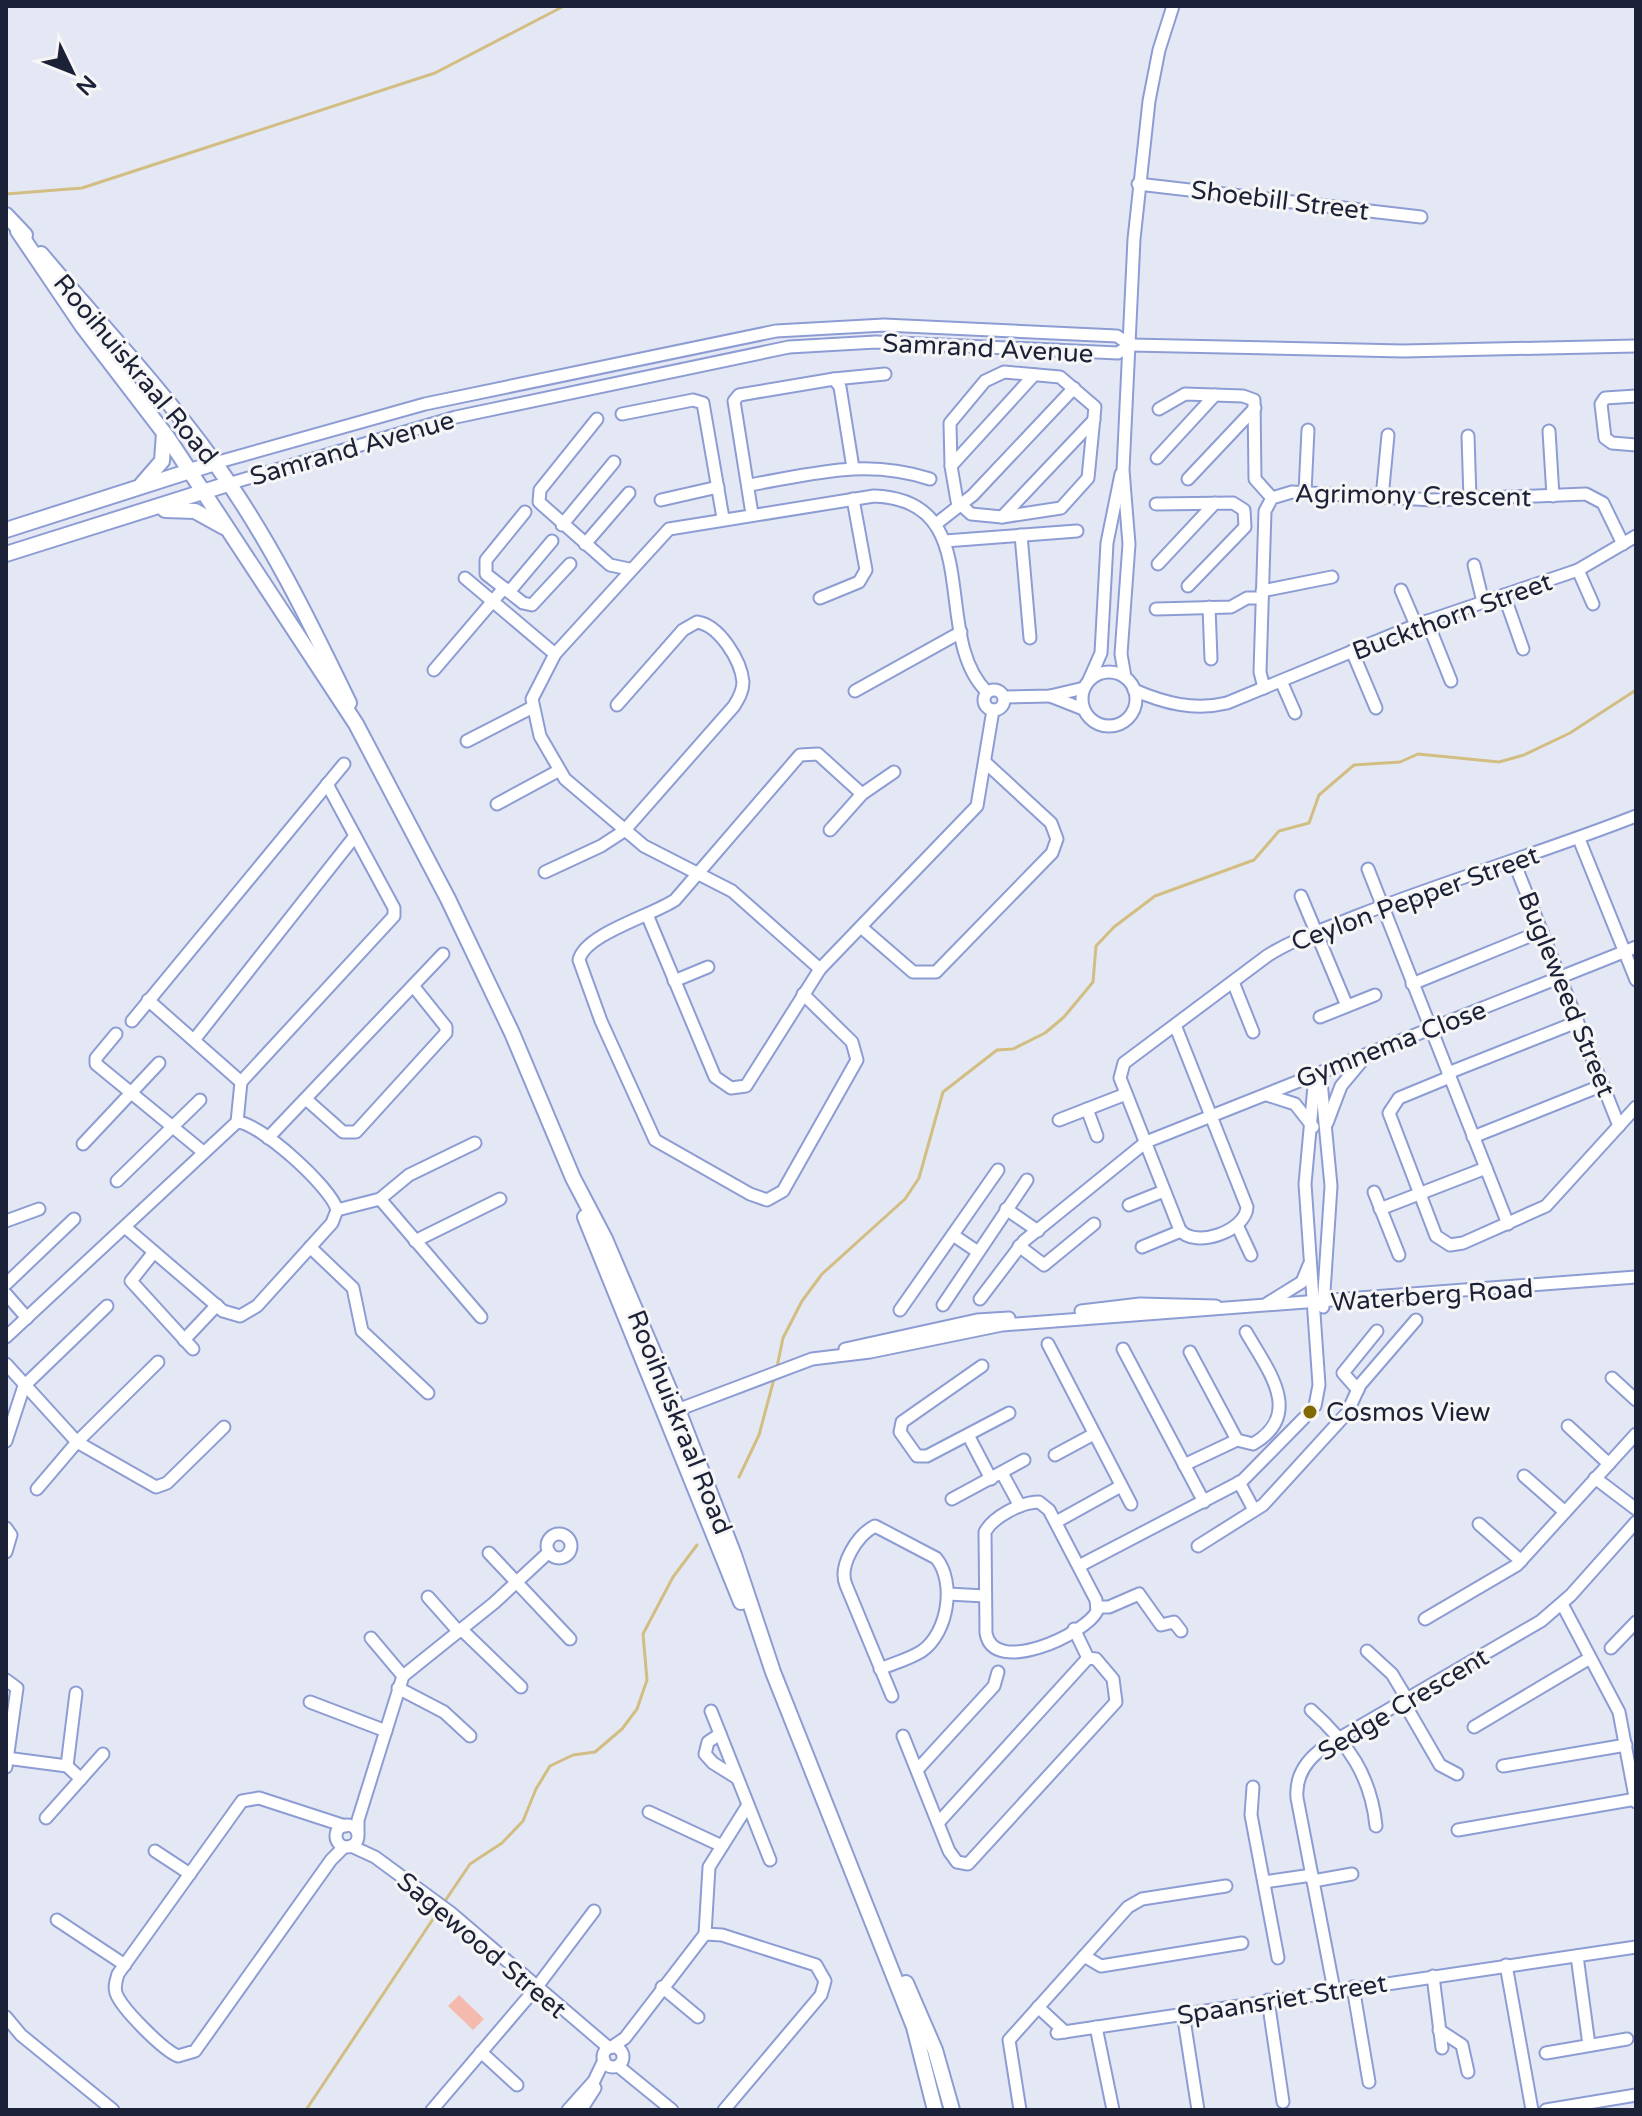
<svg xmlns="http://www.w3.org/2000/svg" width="1642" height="2116" viewBox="0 0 1642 2116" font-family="'Varela Round',sans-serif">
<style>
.green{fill:#f5baae}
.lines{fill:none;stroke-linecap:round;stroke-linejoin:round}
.stream{stroke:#d2be83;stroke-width:3}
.minor-casing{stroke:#8d9dd4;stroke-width:15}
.major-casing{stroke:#8d9dd4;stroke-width:18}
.minor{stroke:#fff;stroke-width:11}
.major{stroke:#fff;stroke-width:14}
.poi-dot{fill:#826800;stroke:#f6f6f6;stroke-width:3}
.labels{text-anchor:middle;stroke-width:6;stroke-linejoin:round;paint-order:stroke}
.street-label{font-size:26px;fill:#1b2136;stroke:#f6f6f6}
.poi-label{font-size:26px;fill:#1b2136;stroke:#f6f6f6;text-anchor:start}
</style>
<rect width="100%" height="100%" fill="#e4e8f4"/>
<path class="green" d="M459,1995L484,2019L473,2030L448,2006Z"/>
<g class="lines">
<g class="stream">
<path d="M6,194L82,188L435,73L564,6"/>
<path d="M777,1367L783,1338L802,1301L822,1274L905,1199L919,1178L943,1092L997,1050L1013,1049L1045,1033L1064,1017L1093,982L1096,946L1114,927L1155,896L1254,860L1279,831L1309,823L1319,795L1354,765L1400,762L1418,754L1499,762L1524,755L1570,733L1636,690"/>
<path d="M739,1477L759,1435L774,1379"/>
<path d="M443,1904L470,1864L502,1843L523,1821L536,1789L550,1766L573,1755L595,1752L622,1729L637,1709L647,1680L643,1634L673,1577L697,1545"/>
<path d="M306,2110L439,1910"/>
</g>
<g class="minor-casing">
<g id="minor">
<path d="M1138,184L1421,217"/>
<path d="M1130,345L1403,351L1636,346"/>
<path d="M1004,372L1060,377L1095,407L1088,478L1061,508L1002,517L971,514L957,501L951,466L950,423L985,381Z"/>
<path d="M834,379L885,374"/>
<path d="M1636,396L1605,398L1601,404L1605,438L1612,443L1636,445"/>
<path d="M1159,409L1185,394L1243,396L1254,400L1255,479L1272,498"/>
<path d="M622,414L693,400L703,403L723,518"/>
<path d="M597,419L540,490L539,502L610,565L629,569"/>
<path d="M1549,431L1553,496"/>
<path d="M1468,436L1470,499"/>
<path d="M1157,458L1215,395"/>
<path d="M215,463L425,404L776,331L884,325L1117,336L1130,345L1118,353L876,342L789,347L456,417L228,484"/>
<path d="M951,466L1034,375"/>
<path d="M1188,479L1255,408"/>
<path d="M749,485C814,474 865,458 930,479"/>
<path d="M1305,492L1308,430"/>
<path d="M1382,498L1388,435"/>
<path d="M661,500L718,487"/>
<path d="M1156,504L1233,503L1244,510L1245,527L1188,586"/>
<path d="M525,512L486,560V574L523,603L532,605L570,564"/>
<path d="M752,514L734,401L739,395L834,379L840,387L853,468"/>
<path d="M1002,517L1094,420"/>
<path d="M936,524L973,495L1074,388"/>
<path d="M562,525L614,462"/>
<path d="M1021,535L1030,638"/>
<path d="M945,541L1077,531"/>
<path d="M585,544L629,493"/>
<path d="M1158,564L1215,503"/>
<path d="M1474,565L1483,602"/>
<path d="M1578,570L1593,604"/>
<path d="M465,578L555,654"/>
<path d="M1401,590L1416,625"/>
<path d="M1262,591L1332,577"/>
<path d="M509,592L552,541"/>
<path d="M1504,595L1523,649"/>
<path d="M820,598L859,582L866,570L853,499"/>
<path d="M1209,607L1211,659"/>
<path d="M1156,609L1231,607L1247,598H1262"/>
<path d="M1427,621L1451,681"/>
<path d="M1352,651L1376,708"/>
<path d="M434,670L504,588"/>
<circle cx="1109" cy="699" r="27"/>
<path d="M1125,677L1121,654L1129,544L1123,470L1134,239L1149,101L1159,50L1173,6"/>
<path d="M1089,680L1101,653L1107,543L1121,474"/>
<path d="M1281,681L1295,713"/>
<path d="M1264,688L1260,672L1265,511L1272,498L1292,492L1433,500L1586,494L1603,503L1623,544"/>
<circle cx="994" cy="700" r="10"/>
<path d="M1134,690C1164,703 1194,711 1227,703L1416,625L1578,570L1636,536"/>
<path d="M855,691L961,632"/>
<path d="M1050,696L1083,709"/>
<path d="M1004,697L1050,696L1084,688"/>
<path d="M467,741L531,708"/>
<path d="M497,804L558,771"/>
<path d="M830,830L862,794L894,772"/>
<path d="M1579,839L1636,980"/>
<path d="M1514,862L1619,1126"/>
<path d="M1368,869L1508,1224"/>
<path d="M545,872L601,846L624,831L734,706C739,698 743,691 743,682C741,660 719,625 697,622L683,630L617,705"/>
<path d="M1301,896L1347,1006"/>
<path d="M648,917L715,1077L731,1088L746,1086L820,969L977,806L993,710"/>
<path d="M861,927L913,972H936L1052,853L1057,839L1051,823L986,763"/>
<path d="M820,969L732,891L644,846L565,779L540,736L532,699L555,654L669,529L874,496C989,500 929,635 987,692"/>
<path d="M674,981L708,967"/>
<path d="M1233,982L1253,1032"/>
<path d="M1412,984L1542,931"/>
<path d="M803,994L852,1042L857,1060L783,1191L767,1200L750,1194L655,1140L601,1021L579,960C585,934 651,916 675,900L800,755L818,754L862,794"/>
<path d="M148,1000L241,1082L237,1122"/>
<path d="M1320,1017L1375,995"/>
<path d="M132,1021L344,764"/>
<path d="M1175,1025L1247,1207C1246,1231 1195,1249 1180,1230L1120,1078L1124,1063L1267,956C1295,938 1326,929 1357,916C1449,880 1544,852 1636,816"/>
<path d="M116,1034L96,1058V1064L202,1151"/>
<path d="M194,1040L355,836"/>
<path d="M1448,1073L1577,1022"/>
<path d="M1315,1075L1305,1184L1319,1385L1315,1406"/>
<path d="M1450,1077L1399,1098L1389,1113L1436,1236L1450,1245L1463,1243L1546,1206L1636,1107"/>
<path d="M1321,1081L1331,1186L1323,1307"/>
<path d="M241,1082L394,916V908L327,784"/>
<path d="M1267,1095L1295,1104L1313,1127"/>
<path d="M307,1100L343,1132H356L446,1033V1027L414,987"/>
<path d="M1087,1109L1097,1136"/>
<path d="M1059,1120L1126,1094"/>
<path d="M1327,1123L1341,1086L1366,1056"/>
<path d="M1473,1137L1603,1085"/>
<path d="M268,1138L443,954"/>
<path d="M83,1144L159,1063"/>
<path d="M117,1181L200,1100"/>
<path d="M1374,1192L1399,1255"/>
<path d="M380,1199L481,1317"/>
<path d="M1129,1205L1164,1191"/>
<path d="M1006,1209L1038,1231"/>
<path d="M1380,1209L1486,1168"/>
<path d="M337,1210L380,1199L409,1175L475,1143"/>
<path d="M6,1221L39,1209"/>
<path d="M1237,1225L1251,1255"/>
<path d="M953,1235L978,1252"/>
<path d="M415,1241L500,1199"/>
<path d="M1019,1246L1044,1265L1094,1224"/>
<path d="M310,1247L353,1288L362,1331L428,1393"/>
<path d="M1142,1247L1181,1231"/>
<path d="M154,1252L131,1281L193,1349"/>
<path d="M6,1284L74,1219"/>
<path d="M6,1294L27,1318"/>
<path d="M980,1299L1024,1241L1146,1142L1636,947"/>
<path d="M1268,1303L1302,1282L1309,1265"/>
<path d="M943,1305L1027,1180"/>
<path d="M900,1310L998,1170"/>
<path d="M1081,1311L1140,1304L1216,1306"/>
<path d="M6,1337L237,1122C259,1122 332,1188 337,1210L332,1223L257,1306L240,1316L223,1311L125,1227"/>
<path d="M184,1340L217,1305"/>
<path d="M1048,1344L1131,1504"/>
<path d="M845,1349L977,1320L1009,1318"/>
<path d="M1123,1349L1204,1502"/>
<path d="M1190,1352L1237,1440L1253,1444C1305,1414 1267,1369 1246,1332"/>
<path d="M6,1364L77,1442L156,1487L167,1483L224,1427"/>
<path d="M982,1366L902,1422L900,1432L917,1456H927L1009,1413"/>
<path d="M1612,1378L1636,1400"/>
<path d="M1358,1390L1343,1373L1377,1331"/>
<path d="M672,1412L812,1359L870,1352L1002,1325L1636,1277"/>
<path d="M1568,1426L1609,1464"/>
<path d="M968,1435L991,1479"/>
<path d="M6,1441L24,1386L107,1306"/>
<path d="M1055,1455L1094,1434"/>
<path d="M1184,1465L1237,1440"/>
<path d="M1002,1473L1020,1506"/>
<path d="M1524,1476L1565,1512"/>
<path d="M1595,1478L1636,1509"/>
<path d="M1239,1482L1254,1510"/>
<path d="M37,1489L77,1442L158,1362"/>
<path d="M952,1499L1024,1460"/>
<path d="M1039,1502L1049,1510L1096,1600L1097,1611C1086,1634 993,1677 986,1633L985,1532C993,1517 1021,1502 1039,1502Z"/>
<path d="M1056,1522L1121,1486"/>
<path d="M1479,1524L1521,1561"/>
<path d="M6,1528L11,1535L6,1552"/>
<circle cx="559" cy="1546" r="12"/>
<path d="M1198,1546L1263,1505L1347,1413L1360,1385L1416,1320"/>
<path d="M489,1553L570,1639"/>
<path d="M1079,1566L1242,1481L1304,1418"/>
<path d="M948,1594L985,1596"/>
<path d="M428,1597L459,1632"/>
<path d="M1562,1604L1619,1712L1636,1802"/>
<path d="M1097,1607H1109L1139,1594L1161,1625L1174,1622L1181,1631"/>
<path d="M1425,1619L1517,1565L1636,1434"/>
<path d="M461,1629L521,1687"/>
<path d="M371,1638L403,1676"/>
<path d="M1611,1648L1636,1622"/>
<path d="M1367,1651L1392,1674L1407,1699"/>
<path d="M880,1669C894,1663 910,1659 922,1651C948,1633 956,1582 936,1558L875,1526C857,1535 838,1566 846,1585L892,1696"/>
<path d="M6,1680L17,1688L6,1767"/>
<path d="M398,1688L444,1712L470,1736"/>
<path d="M1403,1701L1440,1765L1457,1774"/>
<path d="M310,1702L386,1731"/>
<path d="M1311,1710C1348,1743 1371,1776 1376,1826"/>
<path d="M711,1711L770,1860"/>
<path d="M1474,1727L1590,1658"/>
<path d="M720,1734L708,1742L705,1754L713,1763L737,1778"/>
<path d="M903,1736L949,1851L957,1862L968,1864L1116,1702L1113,1679L1096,1659L1088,1658L1074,1629"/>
<path d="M6,1758L67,1766L81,1779"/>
<path d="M67,1766L76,1693"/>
<path d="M1503,1766L1626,1745"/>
<path d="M917,1770L994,1686L998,1672"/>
<path d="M1253,1787L1251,1815L1278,1958"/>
<path d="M649,1812L722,1846"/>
<path d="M46,1818L103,1754"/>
<path d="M938,1823L1088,1658"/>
<circle cx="347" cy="1836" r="11"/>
<path d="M1458,1830L1636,1799"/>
<path d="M358,1833V1820L403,1676L494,1603L549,1552"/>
<path d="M351,1846L375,1857L451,1913L609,2048"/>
<path d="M344,1847L331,1860L195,2051L178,2056C163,2050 121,2008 116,1993C114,1986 116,1981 118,1974L242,1801L259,1798L345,1826"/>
<path d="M155,1851L190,1874"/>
<path d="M1313,1881L1352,1874"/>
<path d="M1264,1882L1312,1875"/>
<path d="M57,1920L125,1965"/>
<path d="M705,1934L709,1867L748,1805"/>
<path d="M1084,1956L1101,1966L1242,1943"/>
<path d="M1577,1956L1589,2045"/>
<path d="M1506,1965L1532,2110"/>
<path d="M1433,1976L1442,2048"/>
<path d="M662,1987L698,2017"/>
<path d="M1353,1987L1369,2082"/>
<path d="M1334,1990L1297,1798C1295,1775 1308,1758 1326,1746L1541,1621L1571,1595L1636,1522"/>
<path d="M1268,2000L1283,2102"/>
<path d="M1038,2007L1065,2032"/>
<path d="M1183,2013L1198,2110"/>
<path d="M6,2017L21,2035L113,2110"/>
<path d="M1096,2027L1113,2110"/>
<path d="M1439,2030L1462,2045L1468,2072"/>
<path d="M1057,2033L1636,1947"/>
<path d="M612,2047L625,2038L705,1934L722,1935L816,1965L825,1981L821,1995L724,2110"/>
<circle cx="613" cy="2057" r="10"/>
<path d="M481,2052L517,2085"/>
<path d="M1546,2053L1627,2039"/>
<path d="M618,2066L672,2110"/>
<path d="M432,2110L536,1988L594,1911"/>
<path d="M568,2110L594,2081L604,2060"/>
<path d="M581,2110L595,2088"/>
<path d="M1020,2110L1009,2040L1128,1907L1142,1899L1226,1886"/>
<path d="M1546,2110L1636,2095"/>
</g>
</g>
<g class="major-casing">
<g id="major">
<path d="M6,215L25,235"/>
<path d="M18,231L83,327L168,438L356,724L448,899L512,1033L573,1178L605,1239L678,1410L734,1555L773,1672L914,2027L935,2110"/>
<path d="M41,254C98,322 160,387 212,459C267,534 309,620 349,703"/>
<path d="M142,484L162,461L164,433"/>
<path d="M165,510L195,511L224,527"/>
<path d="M6,530L215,463"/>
<path d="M6,554L228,484"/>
<path d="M585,1217L741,1602"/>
<path d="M906,1983L935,2050L952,2110"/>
</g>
</g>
<use href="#minor" class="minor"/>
<use href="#major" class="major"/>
</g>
<circle class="poi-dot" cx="1310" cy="1412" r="8"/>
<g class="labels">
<g class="street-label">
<text transform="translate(1280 200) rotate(7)" y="9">Shoebill Street</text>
<text transform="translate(988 348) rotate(3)" y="9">Samrand Avenue</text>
<text transform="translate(136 369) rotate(50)" y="9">Rooihuiskraal Road</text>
<text transform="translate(352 448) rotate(-16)" y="9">Samrand Avenue</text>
<text transform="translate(1413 495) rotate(1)" y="9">Agrimony Crescent</text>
<text transform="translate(1452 616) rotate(-20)" y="9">Buckthorn Street</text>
<text transform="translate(1415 898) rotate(-20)" y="9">Ceylon Pepper Street</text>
<text transform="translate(1567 994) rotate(68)" y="9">Bugleweed Street</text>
<text transform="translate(1391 1044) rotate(-21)" y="9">Gymnema Close</text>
<text transform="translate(1432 1295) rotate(-4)" y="9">Waterberg Road</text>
<text transform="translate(680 1422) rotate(68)" y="9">Rooihuiskraal Road</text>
<text transform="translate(1403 1704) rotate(-31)" y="9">Sedge Crescent</text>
<text transform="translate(482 1945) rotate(40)" y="9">Sagewood Street</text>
<text transform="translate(1282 1999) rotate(-9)" y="9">Spaansriet Street</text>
</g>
<g class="poi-label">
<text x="1326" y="1421">Cosmos View</text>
</g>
</g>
<rect width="1642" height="2116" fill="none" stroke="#1b2136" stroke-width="16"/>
<g transform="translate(72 72) rotate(133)" stroke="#f6f6f6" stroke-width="6" paint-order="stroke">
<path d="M0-6L14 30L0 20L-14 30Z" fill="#1b2136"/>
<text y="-12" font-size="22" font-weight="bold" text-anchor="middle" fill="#1b2136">N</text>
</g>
</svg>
